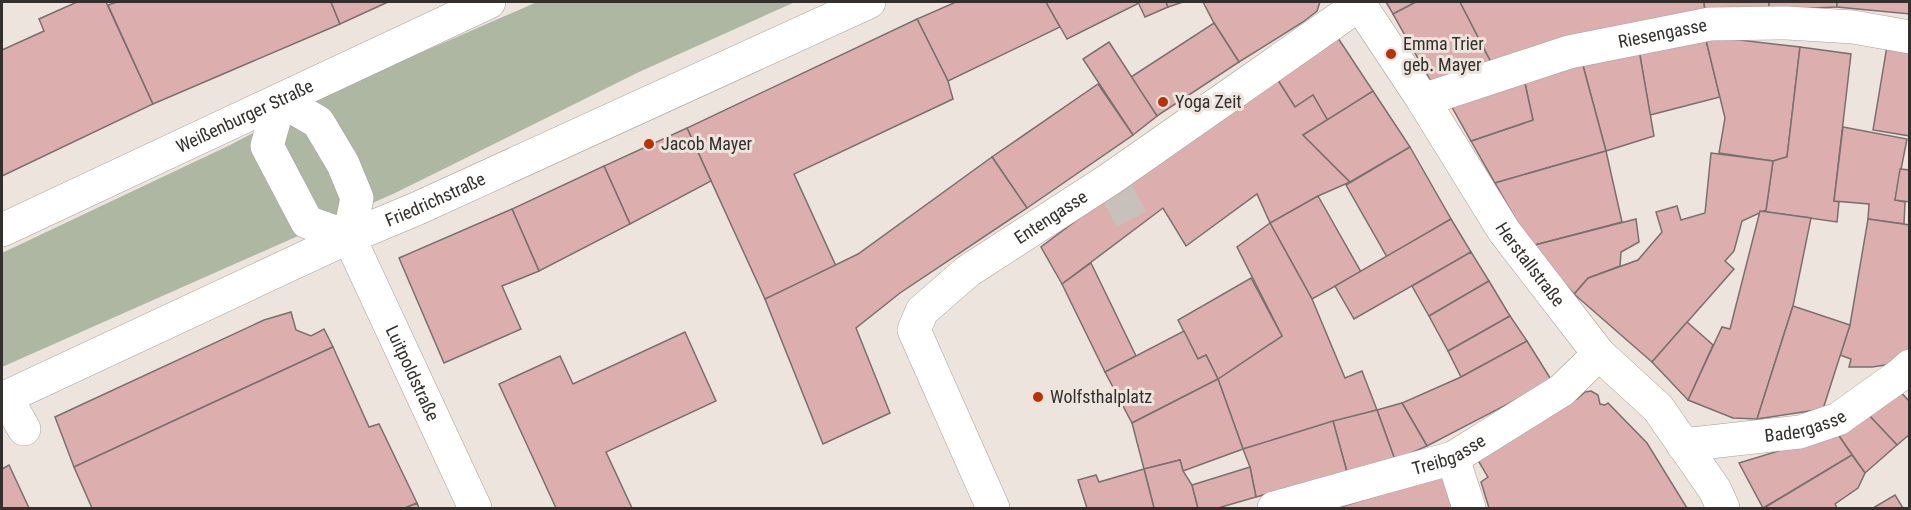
<svg xmlns="http://www.w3.org/2000/svg" width="1911" height="510" viewBox="0 0 1911 510" font-family="'Roboto Condensed',sans-serif">
<style>
.green{fill:#adb7a1}
.building{fill:#dcafae;stroke:#7a6f6f;stroke-width:1.5}
.lines{fill:none;stroke-linecap:round;stroke-linejoin:round}
.minor-tunnel{stroke:#c8c0ba;stroke-width:33;stroke-dasharray:33 16;stroke-linecap:butt}
.minor-casing{stroke:#a79e98;stroke-width:34}
.major-casing{stroke:#a79e98;stroke-width:34}
.minor{stroke:#fff;stroke-width:33}
.major{stroke:#fff;stroke-width:33}
.poi-dot{fill:#ba3200;stroke:#ede4dd;stroke-width:2}
.labels{text-anchor:middle;stroke-width:6;stroke-linejoin:round;paint-order:stroke}
.street-label{font-size:18px;fill:#322f2c;stroke:#ede4dd}
.poi-label{font-size:18px;fill:#322f2c;stroke:#ede4dd;text-anchor:start}
</style>
<rect width="100%" height="100%" fill="#ede4dd"/>
<path class="green" d="M537,2H795L639,72L395,193L2,367V253L228,146L342,87Z"/>
<g class="building">
<path d="M77,2H106L153,104L2,176V50L44,31L39,19Z"/>
<path d="M117,2H331L340,24L153,104L108,5Z"/>
<path d="M331,2H388L340,24Z"/>
<path d="M956,2H1046L1060,27L948,81L917,19Z"/>
<path d="M1046,2H1138L1139,3L1067,39Z"/>
<path d="M1138,2H1166L1168,7L1145,17Z"/>
<path d="M1166,2H1183L1168,7Z"/>
<path d="M1203,2H1320L1317,11L1303,22L1239,62L1214,23Z"/>
<path d="M1386,2H1416L1393,14Z"/>
<path d="M1416,2H1460L1492,64L1433,85L1393,14Z"/>
<path d="M1460,2H1704L1705,12L1492,64Z"/>
<path d="M1704,2H1769V10L1705,12Z"/>
<path d="M1769,2H1837V7L1769,10Z"/>
<path d="M1837,2H1910V14L1837,7Z"/>
<path d="M917,19L948,81L953,99L794,174L836,266L765,299L687,128Z"/>
<path d="M1214,23L1239,62L1157,116L1131,77Z"/>
<path d="M1334,32L1373,91L1328,121L1313,95L1295,107L1274,74Z"/>
<path d="M1705,36L1720,97L1650,115L1639,50Z"/>
<path d="M1705,36L1800,47L1787,157L1773,161L1719,153L1725,118Z"/>
<path d="M1109,42L1157,116L1133,135L1083,59Z"/>
<path d="M1887,46L1910,50V136L1873,130Z"/>
<path d="M1800,47L1851,54L1834,201L1839,202L1837,222L1760,211L1766,210L1773,161L1787,157Z"/>
<path d="M1639,50L1654,136L1606,151L1582,62Z"/>
<path d="M1582,62L1606,151L1495,183L1471,141L1533,120L1524,79Z"/>
<path d="M1274,74L1295,107L1313,95L1328,121L1303,135L1350,182L1318,196L1270,223L1257,194L1186,246L1163,208L1062,284L1041,247L1146,168Z"/>
<path d="M1524,79L1533,120L1471,141L1449,102Z"/>
<path d="M1098,84L1133,135L1027,208L992,157Z"/>
<path d="M1373,91L1410,147L1350,182L1303,135Z"/>
<path d="M1843,127L1907,139L1895,200L1905,202L1904,224L1868,219L1869,204L1834,201Z"/>
<path d="M687,128L711,181L630,224L604,166Z"/>
<path d="M1410,147L1451,219L1387,257L1346,185Z"/>
<path d="M1606,151L1622,222L1531,246L1495,183Z"/>
<path d="M1711,153L1773,161L1766,210L1742,221L1734,251L1725,261L1734,269L1652,362L1574,294L1588,278L1638,260L1662,232L1656,212L1677,206L1681,220L1705,213Z"/>
<path d="M992,157L1027,208L900,293L856,328L890,413L823,444L765,299L858,254Z"/>
<path d="M604,166L630,224L539,271L512,209Z"/>
<path d="M1900,169L1910,170V202L1895,200Z"/>
<path d="M1318,196L1361,272L1312,299L1270,223Z"/>
<path d="M512,209L539,271L502,286L521,329L444,363L399,258Z"/>
<path d="M1760,211L1811,218L1793,306L1757,419L1733,418L1688,400L1722,327L1730,329Z"/>
<path d="M1451,219L1471,252L1354,319L1335,286Z"/>
<path d="M1636,219L1639,242L1621,252L1620,266L1588,278L1574,294L1531,246Z"/>
<path d="M1868,219L1910,225V350L1892,364L1872,367H1849L1851,359L1840,355L1850,325Z"/>
<path d="M1270,223L1312,299L1345,378L1362,371L1377,410L1243,449L1218,379L1282,336L1237,247Z"/>
<path d="M1471,252L1489,281L1429,316L1412,286Z"/>
<path d="M1091,263L1136,356L1105,372L1062,284Z"/>
<path d="M1251,278L1282,336L1218,379L1206,355L1198,359L1178,320Z"/>
<path d="M1489,281L1510,316L1448,351L1429,316Z"/>
<path d="M1793,306L1850,325L1823,409L1757,419Z"/>
<path d="M291,312L296,330L311,336L324,329L333,347L74,467L55,417L264,320Z"/>
<path d="M1510,316L1527,341L1461,377L1448,351Z"/>
<path d="M1687,322L1713,345L1688,400L1652,362Z"/>
<path d="M1184,331L1198,359L1206,355L1218,379L1132,423L1105,372Z"/>
<path d="M685,332L716,401L606,452L632,508H556L499,384L560,356L573,384Z"/>
<path d="M1527,341L1552,381L1427,446L1402,403L1461,377Z"/>
<path d="M333,347L369,427L379,424L417,503L405,508H92L74,467Z"/>
<path d="M1218,379L1243,449L1183,471L1180,460L1144,469L1132,423Z"/>
<path d="M1896,387L1910,402V434L1897,445L1866,412Z"/>
<path d="M1591,391L1598,395L1600,404L1605,405L1608,403L1647,443L1687,508H1489L1481,482L1488,477L1476,457L1569,399H1577L1585,392Z"/>
<path d="M1402,403L1427,446L1395,460L1377,410Z"/>
<path d="M1377,410L1395,460L1347,472L1333,421Z"/>
<path d="M1866,412L1897,445L1865,473L1837,433Z"/>
<path d="M1333,421L1347,472L1256,497L1250,467L1243,449Z"/>
<path d="M1837,433L1852,455L1763,508L1739,463Z"/>
<path d="M1852,455L1865,473L1858,488L1835,504L1837,508H1764Z"/>
<path d="M1180,460L1183,471L1192,485L1198,508H1154L1144,469Z"/>
<path d="M9,465L29,508H2V469Z"/>
<path d="M1250,467L1256,497L1218,508H1198L1192,485Z"/>
<path d="M1144,469L1154,508H1087L1078,480L1096,475L1099,482Z"/>
<path d="M1442,475L1453,508H1337Z"/>
<path d="M1895,495L1903,508H1873Z"/>
<path d="M417,503L419,508H405Z"/>
</g>
<g class="lines">
<path class="minor-tunnel" d="M1116,190L1136,228"/>
<g class="minor-casing">
<g id="minor">
<path id="s1" d="M1358,2L1423,100L1504,231L1599,354L1658,408L1715,490L1723,508"/>
<path id="s2" d="M1423,100L1569,52L1710,24L1787,23L1853,27L1910,37"/>
<path id="s3" d="M349,237L307,222L267,146L280,100L318,122L343,164L357,198L349,237L475,508"/>
<path d="M6,397L24,429"/>
<path id="s4" d="M1683,445L1800,432L1838,419L1900,375L1910,366"/>
<path d="M1453,458L1469,508"/>
<path id="s5" d="M993,508L914,330L922,311L968,271L1110,179L1360,4"/>
<path id="s6" d="M1274,508L1453,458L1562,390L1599,354"/>
</g>
</g>
<g class="major-casing">
<g id="major">
<path id="s7" d="M2,230L489,2"/>
<path id="s8" d="M2,399L349,237L416,209L869,2"/>
</g>
</g>
<use href="#minor" class="minor"/>
<use href="#major" class="major"/>
</g>
<g class="poi-dot">
<circle cx="1391" cy="54" r="6"/>
<circle cx="1163" cy="102" r="6"/>
<circle cx="649" cy="144" r="6"/>
<circle cx="1038" cy="397" r="6"/>
</g>
<g class="labels">
<g class="street-label">
<text dy="6" stroke="none"><textPath href="#s2" startOffset="249">Riesengasse</textPath></text>
<text dy="6" stroke="none"><textPath href="#s7" startOffset="268">Weißenburger Straße</textPath></text>
<text dy="6" stroke="none"><textPath href="#s8" startOffset="477">Friedrichstraße</textPath></text>
<text dy="6" stroke="none"><textPath href="#s5" startOffset="375">Entengasse</textPath></text>
<text dy="6" stroke="none"><textPath href="#s1" startOffset="314">Herstallstraße</textPath></text>
<text dy="6" stroke="none"><textPath href="#s3" startOffset="498">Luitpoldstraße</textPath></text>
<text dy="6" stroke="none"><textPath href="#s4" startOffset="124">Badergasse</textPath></text>
<text dy="6" stroke="none"><textPath href="#s6" startOffset="183">Treibgasse</textPath></text>
</g>
<g class="poi-label">
<text x="1403" y="50">Emma Trier<tspan x="1403" dy="21">geb. Mayer</tspan></text>
<text x="1175" y="108">Yoga Zeit</text>
<text x="661" y="150">Jacob Mayer</text>
<text x="1050" y="403">Wolfsthalplatz</text>
</g>
</g>
<rect width="1911" height="510" fill="none" stroke="#322f2c" stroke-width="6"/>
</svg>
